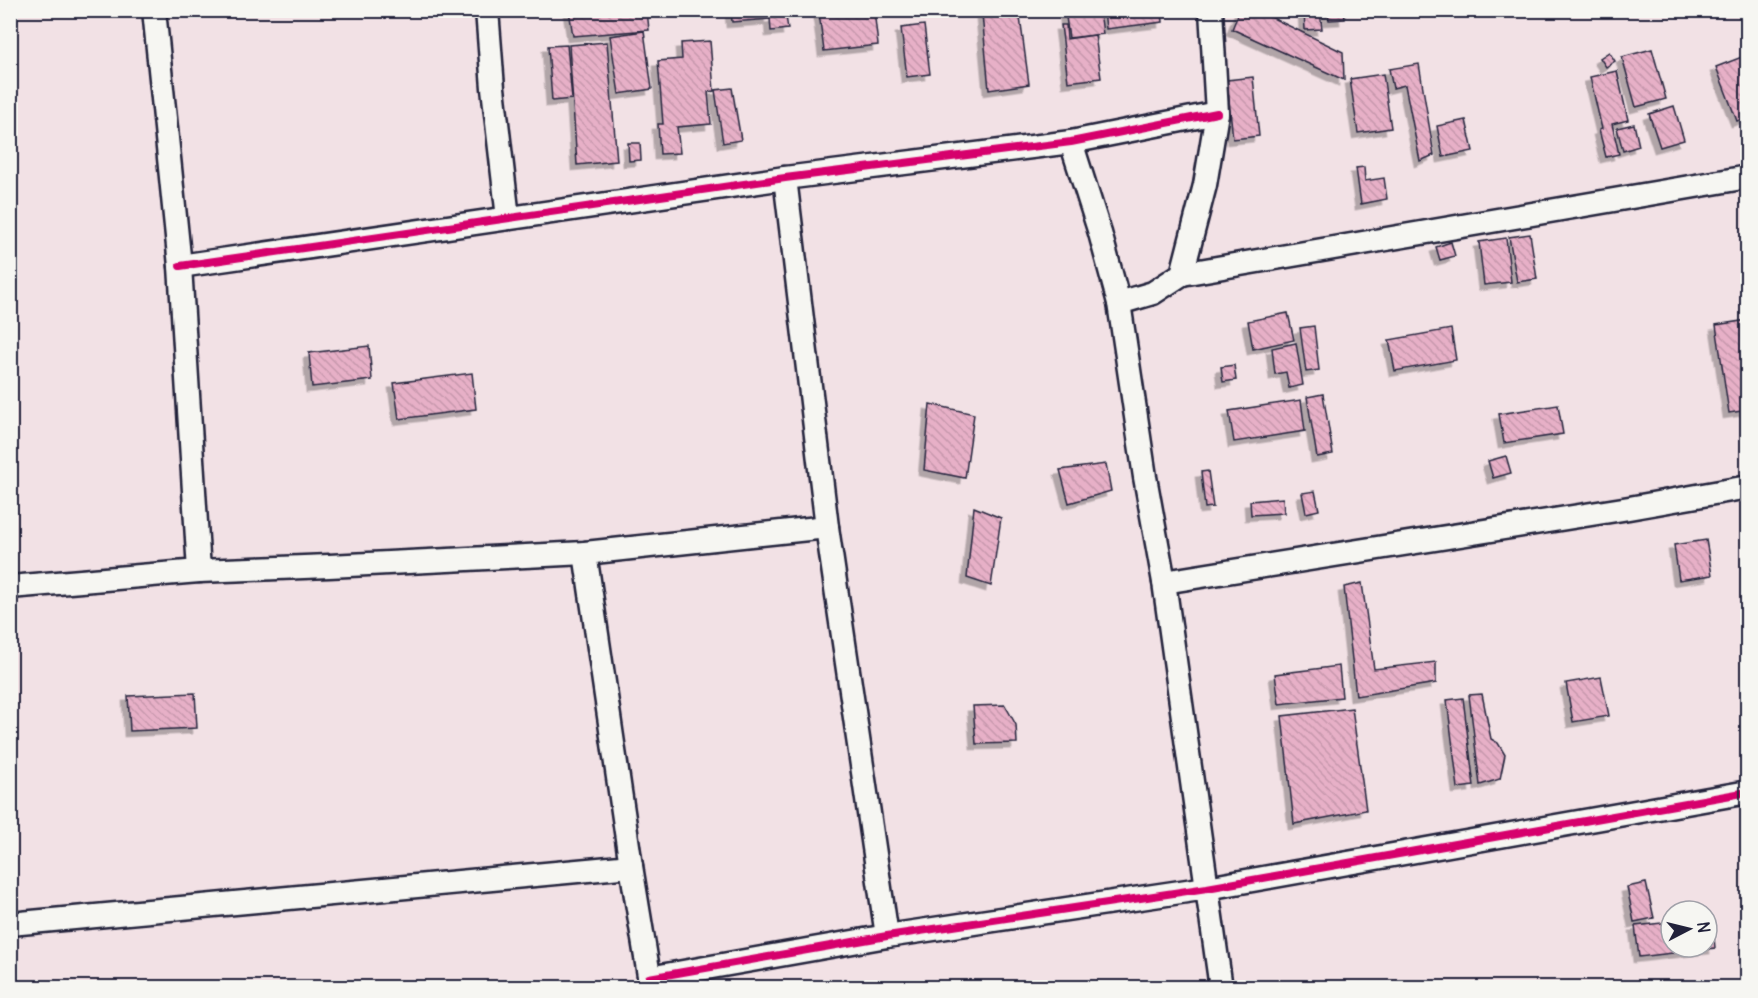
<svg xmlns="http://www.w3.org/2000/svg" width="1758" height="998" viewBox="0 0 1758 998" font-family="Delius,sans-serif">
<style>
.building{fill:url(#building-back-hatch);stroke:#22223b;stroke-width:1.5;filter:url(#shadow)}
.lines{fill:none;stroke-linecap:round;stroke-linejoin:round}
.street-casing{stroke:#22223b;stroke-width:27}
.street{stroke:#f6f6f2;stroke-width:22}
.cycleway-casing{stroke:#f6f6f2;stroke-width:11}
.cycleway{stroke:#d6006c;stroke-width:8}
</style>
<defs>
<pattern id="building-back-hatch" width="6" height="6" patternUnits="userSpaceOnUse" patternTransform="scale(1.5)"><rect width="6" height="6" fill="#e7b0c7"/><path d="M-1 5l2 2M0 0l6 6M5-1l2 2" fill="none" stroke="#c697ac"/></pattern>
<filter id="shadow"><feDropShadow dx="-5.5" dy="5.5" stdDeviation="0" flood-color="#0004"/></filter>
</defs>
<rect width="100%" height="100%" fill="#f2e1e5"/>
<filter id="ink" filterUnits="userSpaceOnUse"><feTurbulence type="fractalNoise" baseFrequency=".0167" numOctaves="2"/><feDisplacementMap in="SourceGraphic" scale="12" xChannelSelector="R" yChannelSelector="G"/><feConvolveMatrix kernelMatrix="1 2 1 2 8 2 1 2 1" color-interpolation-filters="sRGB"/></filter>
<g filter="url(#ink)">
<g class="building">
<path d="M569,10H647L649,30L573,36Z"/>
<path d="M731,10H769L770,19L732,22Z"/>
<path d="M837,10H874L878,45L824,51L819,13Z"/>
<path d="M1007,10H1019L1029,84L989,90L982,14Z"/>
<path d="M1065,10H1100L1103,34L1069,38Z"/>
<path d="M1104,10H1162L1163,22L1106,29Z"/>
<path d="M1240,10H1256L1343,52L1344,80L1232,29Z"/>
<path d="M1304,10H1320L1322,29L1305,30Z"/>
<path d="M1328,10H1344L1345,19L1329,20Z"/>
<path d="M786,16L788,29L771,31L770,18Z"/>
<path d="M924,25L930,74L907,77L901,28Z"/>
<path d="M1061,25H1066L1067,39L1095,35L1101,78L1068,82Z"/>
<path d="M644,31L652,89L619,94L610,36Z"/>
<path d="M710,41L714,91L708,92L711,124L677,127L680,153L660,154L658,124H663L658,61L682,59L681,43Z"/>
<path d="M607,42L617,161L577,165L569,45Z"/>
<path d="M567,45L572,99L552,101L548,46Z"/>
<path d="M1652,49L1666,99L1636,107L1622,57Z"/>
<path d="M1609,52L1615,61L1606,67L1600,58Z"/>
<path d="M1747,55L1748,117L1737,121L1716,67Z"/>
<path d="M1419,64L1434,155L1420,161L1405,85L1393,88L1389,69Z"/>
<path d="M1617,71L1628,120L1612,124L1619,154L1606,157L1599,130L1602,129L1590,77Z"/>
<path d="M1383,74L1391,128L1358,133L1350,79Z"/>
<path d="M1253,77L1259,136L1233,139L1227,80Z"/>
<path d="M732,88L741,140L723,143L715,90Z"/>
<path d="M1674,106L1684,140L1660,147L1649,114Z"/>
<path d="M1466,120L1473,151L1443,157L1437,126Z"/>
<path d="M1634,124L1639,146L1623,151L1617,128Z"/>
<path d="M628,143H640L641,160L629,161Z"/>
<path d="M1364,167L1365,181L1384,178L1387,199L1361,204L1356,168Z"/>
<path d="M1530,234L1537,279L1517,282L1509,237Z"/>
<path d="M1506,238L1511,282L1484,285L1479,242Z"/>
<path d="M1451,242L1455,256L1440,260L1436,247Z"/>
<path d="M1288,313L1294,340L1253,349L1248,321Z"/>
<path d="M1748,320V410L1729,413L1716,325Z"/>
<path d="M1314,326L1319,370L1306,372L1300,328Z"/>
<path d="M1451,329L1456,360L1395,371L1389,340Z"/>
<path d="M1296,343L1303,385L1289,388L1286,372L1275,374L1272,348Z"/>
<path d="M369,346L372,380L312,387L309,353Z"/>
<path d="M1234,365L1236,380L1223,382L1221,367Z"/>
<path d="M472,373L476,409L399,419L394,383Z"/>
<path d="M1323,394L1333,454L1317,457L1307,397Z"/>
<path d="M1301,400L1305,431L1234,442L1229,411Z"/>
<path d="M930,404L974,414L965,478L924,470Z"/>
<path d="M1558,405L1563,434L1504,443L1499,414Z"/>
<path d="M1506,456L1511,473L1493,478L1488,461Z"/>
<path d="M1106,464L1111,491L1069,503L1060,470Z"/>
<path d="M1208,471L1213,507L1205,508L1201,472Z"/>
<path d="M1315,491L1319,510L1306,513L1302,493Z"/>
<path d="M1283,498L1284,513L1251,515L1250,501Z"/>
<path d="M974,507L1001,518L991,586L967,578Z"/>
<path d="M1706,540L1712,575L1679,580L1674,545Z"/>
<path d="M1362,583L1374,669L1436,662V683L1356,696L1344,587Z"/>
<path d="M1339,666L1342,697L1279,704L1275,674Z"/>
<path d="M1601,677L1609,716L1573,722L1566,683Z"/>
<path d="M195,693L197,728L130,731L128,696Z"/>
<path d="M1482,694L1491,739L1498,743L1505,755L1500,779L1480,785L1469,695Z"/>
<path d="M1463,698L1474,786L1458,788L1447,700Z"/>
<path d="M1005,705L1016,725L1017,743L976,744L973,706Z"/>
<path d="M1352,708L1366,810L1294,824L1282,716Z"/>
<path d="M1646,883L1654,918L1634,922L1627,887Z"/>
<path d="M1707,917H1712L1715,948L1639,957L1635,926L1671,922V947H1707Z"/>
</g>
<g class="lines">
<g class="street-casing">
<g id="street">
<path d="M154,10L180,266L199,571"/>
<path d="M487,10L493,88L508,218"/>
<path d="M1071,142L1100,233L1119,303L1145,477L1164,582L1221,988"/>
<path d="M785,178L827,527L887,936"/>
<path d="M180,266L785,178L1071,142L1217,113"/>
<path d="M1182,274L1748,177"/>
<path d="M1119,303L1153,293L1182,274L1205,185L1217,113L1211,10"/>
<path d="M585,553L631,866L651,988"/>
<path d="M1164,582L1629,508L1748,487"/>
<path d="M10,587L199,571L329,566L585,553L827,527"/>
<path d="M10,924L631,866"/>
<path d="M649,978L887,936L1207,888L1748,792"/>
</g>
</g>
<use href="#street" class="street"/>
<g class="cycleway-casing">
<g id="cycleway">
<path d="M180,266L785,178L1071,142L1217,113"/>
<path d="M649,978L887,936L1207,888L1748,792"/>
</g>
</g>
<use href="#cycleway" class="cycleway"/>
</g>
</g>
<rect width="1758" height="998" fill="none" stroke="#f6f6f2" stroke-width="36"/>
<rect x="18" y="18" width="1722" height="962" fill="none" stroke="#22223b" stroke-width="2" filter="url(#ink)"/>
<g transform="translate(1689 929) rotate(83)"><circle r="28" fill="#f6f6f2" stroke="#a1a1a9" stroke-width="1.5"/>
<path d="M0-4.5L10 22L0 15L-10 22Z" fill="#22223b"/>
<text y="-9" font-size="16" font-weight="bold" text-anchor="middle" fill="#22223b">N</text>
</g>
</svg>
